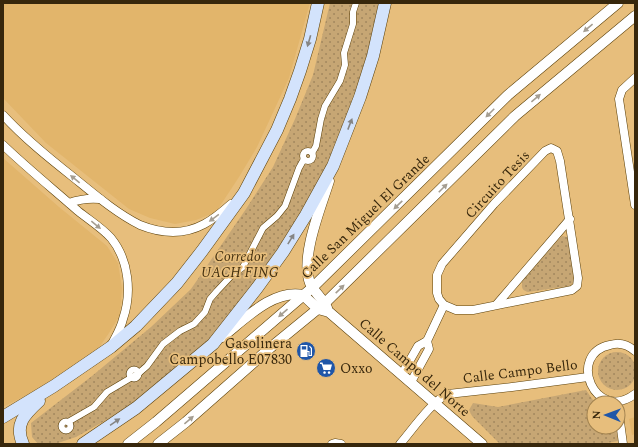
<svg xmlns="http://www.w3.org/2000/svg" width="638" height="447" viewBox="0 0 638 447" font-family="Spectral,serif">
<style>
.built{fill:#e2b56b}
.park{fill:url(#park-dots)}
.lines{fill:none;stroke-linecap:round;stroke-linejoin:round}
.pedestrian-casing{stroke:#5c4009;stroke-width:7}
.minor-casing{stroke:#5c4009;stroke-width:9}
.tertiary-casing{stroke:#5c4009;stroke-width:11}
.secondary-casing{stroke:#5c4009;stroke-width:13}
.pedestrian{stroke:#fff;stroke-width:6}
.minor{stroke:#fff;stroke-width:8}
.tertiary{stroke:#fff;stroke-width:10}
.secondary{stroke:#d3e3fc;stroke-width:12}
.oneway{fill:#a59e92}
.oneway2{fill:#858584}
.labels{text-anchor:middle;stroke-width:3.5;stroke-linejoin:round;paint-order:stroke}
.street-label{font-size:14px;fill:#37270c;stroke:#e7be7c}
.park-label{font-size:14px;font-style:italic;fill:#433010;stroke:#e7be7c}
.poi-label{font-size:14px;fill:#37270c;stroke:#e7be7c;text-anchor:end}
</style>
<defs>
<pattern id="park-dots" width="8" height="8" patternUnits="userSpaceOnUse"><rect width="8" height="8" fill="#c6a674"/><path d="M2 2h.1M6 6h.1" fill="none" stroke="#a2875e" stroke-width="1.8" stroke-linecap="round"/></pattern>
</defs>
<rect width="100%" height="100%" fill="#e7be7c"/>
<g class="built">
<path d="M3,3H310L289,78L257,147L239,177L216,212L196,220L175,224L150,218L129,209L46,143L3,98Z"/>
<path d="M3,158L59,207L107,246L118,263L122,288L120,315L109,333L98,349L52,382L3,407Z"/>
<path d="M635,417V434L632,435L629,419Z"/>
</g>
<g class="park">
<path d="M330,3H380L358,92L323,176L285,244L210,339L142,400L76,437L55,444H38L32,437L31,423L92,376L151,327L191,289L246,209L273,167L295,119L313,75Z"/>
<path d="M562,236L567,237L569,240L574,282L569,286L528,292C519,290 522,283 524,277Z"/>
<circle cx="617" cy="371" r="19"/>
<path d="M586,390L595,403H594V427H616L618,441L602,444H500L472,416L469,410L473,403L498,407Z"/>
</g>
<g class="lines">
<g class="pedestrian-casing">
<g id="pedestrian">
<circle cx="308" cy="156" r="5"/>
<path d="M312,153L316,146L321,119L325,106L340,81L345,65L344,53L353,24V12L356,3"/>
<circle cx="134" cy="374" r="4.5"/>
<circle cx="66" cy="426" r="4.5"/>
<path d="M68,422L94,407L107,392L139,373L147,366L163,344L180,331L194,324L205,312L210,299L217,291L232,275L243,267L263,228L277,216L285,206L299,168L304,159"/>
</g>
</g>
<g class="minor-casing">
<g id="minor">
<path d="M635,78L622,90L619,99L635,205"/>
<path d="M3,115C24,138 49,158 73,177C94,194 116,213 140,225C150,229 162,232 173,232C197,232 213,220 231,204"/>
<path d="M3,145C27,168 53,189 78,211C89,220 101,227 111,238C129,260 132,293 123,319C121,328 116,336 112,344"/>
<path d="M551,148L557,151L560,161L578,278L577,286L572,290L473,310H456L444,305L439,299L437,293V275L442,264L494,204L545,151Z"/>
<path d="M69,203C80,199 89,198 100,199"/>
<path d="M497,304L570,219"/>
<path d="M635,351C628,345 619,342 610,345C566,354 595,424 635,394"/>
<path d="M402,374L418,346L427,341L444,305"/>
<path d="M411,382L429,349L427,341"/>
<path d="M618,407L623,444"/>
<path d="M332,444L335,443L341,444"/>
<path d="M400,444C412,430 433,400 448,394L512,387L588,377"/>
</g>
</g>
<g class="tertiary-casing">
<g id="tertiary">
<path d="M327,308C323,299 314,292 310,283C300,257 321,207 329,181"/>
<path d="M222,337C245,319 273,289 303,295L318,309L329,312L482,444"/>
<path d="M128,444L156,422L313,287L508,95L618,3"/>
<path d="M158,444L186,422L270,348L325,303L515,116L635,16"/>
</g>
</g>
<g class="secondary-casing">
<g id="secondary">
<path d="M3,417L54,386L111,347L136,326L177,283L202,251L244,193L277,130L290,99L300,71L310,39L318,3"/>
<path d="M23,444C14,424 25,414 39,401"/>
<path d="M83,444L136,408L213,344L257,288L283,252L306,215L333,166L360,97L373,56L385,3"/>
</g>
</g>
<use href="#pedestrian" class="pedestrian"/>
<use href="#minor" class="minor"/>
<use href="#tertiary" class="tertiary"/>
<use href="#secondary" class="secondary"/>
</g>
<defs><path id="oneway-solid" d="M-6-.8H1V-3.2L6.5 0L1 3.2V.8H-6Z"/></defs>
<g class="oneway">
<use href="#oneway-solid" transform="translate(588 28) rotate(140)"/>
<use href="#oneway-solid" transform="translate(536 98) rotate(-40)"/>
<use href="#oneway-solid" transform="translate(490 113) rotate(135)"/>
<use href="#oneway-solid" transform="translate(75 179) rotate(-141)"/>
<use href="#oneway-solid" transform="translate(443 188) rotate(-45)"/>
<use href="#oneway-solid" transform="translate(398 205) rotate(136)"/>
<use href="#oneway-solid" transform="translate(214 218) rotate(144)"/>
<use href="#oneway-solid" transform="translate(96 225) rotate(39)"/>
<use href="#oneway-solid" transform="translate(340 289) rotate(-44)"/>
<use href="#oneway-solid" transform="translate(283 313) rotate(139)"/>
<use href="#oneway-solid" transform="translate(189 420) rotate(-40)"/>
</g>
<g class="oneway2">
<use href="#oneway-solid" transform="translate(309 41) rotate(106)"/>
<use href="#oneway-solid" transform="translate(350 124) rotate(-69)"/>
<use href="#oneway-solid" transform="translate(291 239) rotate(-58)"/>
<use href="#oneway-solid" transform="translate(115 422) rotate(-34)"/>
</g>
<defs>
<g id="fuel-disc" transform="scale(1)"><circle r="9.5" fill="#1f56a8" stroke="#e7be7c"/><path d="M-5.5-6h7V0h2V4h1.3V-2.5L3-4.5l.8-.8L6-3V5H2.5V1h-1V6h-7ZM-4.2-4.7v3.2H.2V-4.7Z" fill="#fff"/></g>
<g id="supermarket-disc" transform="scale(1)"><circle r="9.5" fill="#1f56a8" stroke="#e7be7c"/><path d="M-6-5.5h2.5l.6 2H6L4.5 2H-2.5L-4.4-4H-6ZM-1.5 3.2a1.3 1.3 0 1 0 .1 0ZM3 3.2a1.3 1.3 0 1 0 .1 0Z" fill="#fff"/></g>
</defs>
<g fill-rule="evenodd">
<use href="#fuel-disc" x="306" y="351"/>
<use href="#supermarket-disc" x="326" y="368"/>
</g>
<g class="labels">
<g class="street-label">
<text transform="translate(497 184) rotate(-47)" y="5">Circuito Tesis</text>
<text transform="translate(365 216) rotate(-44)" y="5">Calle San Miguel El Grande</text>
<text transform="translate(415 367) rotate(41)" y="5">Calle Campo del Norte</text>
<text transform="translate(520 371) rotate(-7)" y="5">Calle Campo Bello</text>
</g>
<g class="park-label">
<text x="240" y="261">Corredor<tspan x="240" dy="16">UACH FING</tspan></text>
</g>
<g class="poi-label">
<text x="292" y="348">Gasolinera<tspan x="292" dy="16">Campobello E07830</tspan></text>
<text x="340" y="373" text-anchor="start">Oxxo</text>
</g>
</g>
<rect width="638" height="447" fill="none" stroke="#37270c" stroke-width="8"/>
<g transform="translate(606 415) rotate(271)"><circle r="19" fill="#e7be7c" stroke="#a1824f"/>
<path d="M0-3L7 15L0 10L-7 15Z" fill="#1f56a8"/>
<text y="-6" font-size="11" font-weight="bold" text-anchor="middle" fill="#37270c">N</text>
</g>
</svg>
